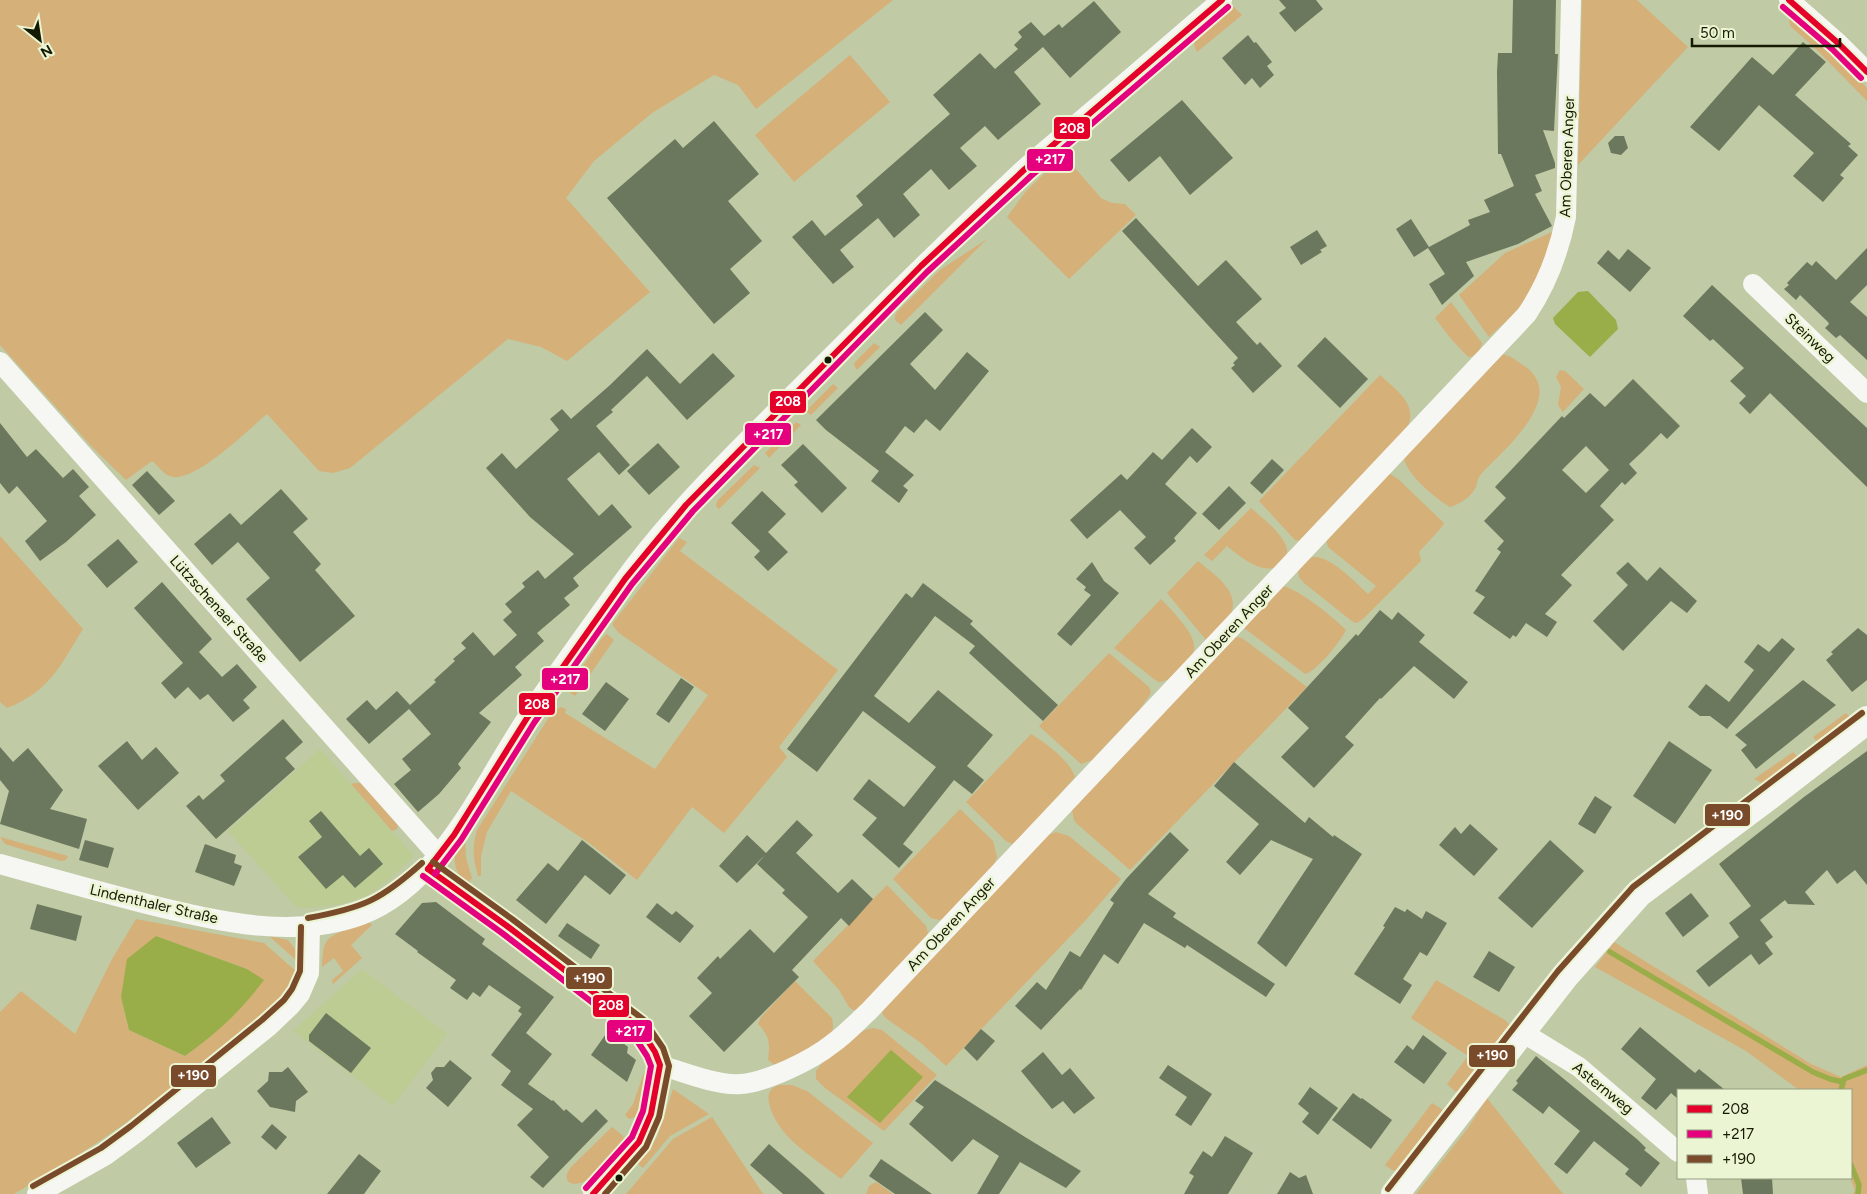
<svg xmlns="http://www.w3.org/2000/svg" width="1867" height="1194" viewBox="0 0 1867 1194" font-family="Figtree,sans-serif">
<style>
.built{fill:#bdcc93}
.green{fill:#d6b079;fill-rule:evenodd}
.water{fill:#99ad48}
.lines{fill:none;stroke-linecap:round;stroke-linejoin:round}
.stream{stroke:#99ad48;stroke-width:5.5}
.building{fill:#6b785d;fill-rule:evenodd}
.minor{stroke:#f6f7f2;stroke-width:20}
.secondary{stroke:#f6f7f2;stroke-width:28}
.bus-1-casing{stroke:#ebf5d4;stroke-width:10}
.bus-2-casing{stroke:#ebf5d4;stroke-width:10}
.bus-3-casing{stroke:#ebf5d4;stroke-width:10}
.bus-1{stroke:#e4002b;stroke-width:6}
.bus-2{stroke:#e5007d;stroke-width:6}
.bus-3{stroke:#7a4b2a;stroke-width:6}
.bus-dot{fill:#141901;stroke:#ebf5d4;stroke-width:2}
.labels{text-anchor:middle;stroke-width:5;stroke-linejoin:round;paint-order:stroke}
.street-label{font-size:15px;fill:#141901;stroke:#ebf5d4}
.line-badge{stroke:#ebf5d4;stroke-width:2}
.badge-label{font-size:14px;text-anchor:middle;font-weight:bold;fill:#fff}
</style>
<rect width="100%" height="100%" fill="#c0caa5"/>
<g class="built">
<path d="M320,749L414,856L391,878L367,896L341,904L309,908L296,907L228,831Z"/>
<path d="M362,969L447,1034L393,1106L293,1031Z"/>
</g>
<g class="green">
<path d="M0,0H893L756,109L738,85L714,75L652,113L594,161L566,198L650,292L567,361L541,347L508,339L350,468L333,473L319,471L267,414C250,428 192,486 169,476C163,473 157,465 152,461L126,480L93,448L0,345Z"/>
<path d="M1582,0H1637L1688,47L1578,165Z"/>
<path d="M1231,7H1234L1242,15L1197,52C1194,46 1193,42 1197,36Z"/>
<path d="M1794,17L1814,34L1867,88V101L1816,49L1790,26L1789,19Z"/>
<path d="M850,55L890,102L794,182L755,135Z"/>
<path d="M1064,155L1101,198L1112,203L1125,204L1136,215L1069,279L1007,217L1026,191Z"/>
<path d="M1552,232L1550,251L1532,292L1513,315L1489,337L1459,295L1505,253Z"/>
<path d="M987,239L901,325L895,320V316L897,312L940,270Z"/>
<path d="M1451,302L1482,343C1481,350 1475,357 1468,357L1452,340L1435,318Z"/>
<path d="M874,343L880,347L857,370L854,365L855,362Z"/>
<path d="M1503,354C1511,356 1517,361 1523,365C1570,395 1504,450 1482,473C1477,478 1478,481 1476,487C1472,496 1459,505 1450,507C1436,499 1406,474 1404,458L1495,356Z"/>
<path d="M1560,370L1565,371L1584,389L1563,412L1558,405L1561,387L1556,377Z"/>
<path d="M1380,375C1397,391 1420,405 1406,430L1299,541L1295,540L1259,501Z"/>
<path d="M833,384L838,388L811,415L807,412L809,408Z"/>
<path d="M796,422L801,425L769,458L765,453Z"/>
<path d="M754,465L760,468L719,509L716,506L717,501Z"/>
<path d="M1390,474L1398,479L1444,523L1441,528L1419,552L1421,561L1363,619L1357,623L1353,622L1304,583L1299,577L1298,569C1301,565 1305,560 1310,558C1326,551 1356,583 1368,594L1376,586L1328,547L1326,539L1386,475Z"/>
<path d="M1251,508C1263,519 1283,533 1287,549C1288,554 1284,559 1281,563C1266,579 1239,556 1227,546L1212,561L1204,555Z"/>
<path d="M0,536L83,629C60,666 50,691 7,708L0,702Z"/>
<path d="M679,538L687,542L680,551L838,670L779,747L787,757L724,833L692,807L637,880L589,843L511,791L487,832L481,856V876H478C473,859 472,847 477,830L553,711L561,707L566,709L565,713L655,769L708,695L619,633L613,626V623Z"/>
<path d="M1198,561C1212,573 1241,591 1231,614C1228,622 1213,634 1206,640L1167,593Z"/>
<path d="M1281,586C1297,587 1334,618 1346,630C1341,641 1316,672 1305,674L1244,628Z"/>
<path d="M1161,599C1171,610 1197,634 1194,650C1193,656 1187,661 1183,666C1176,675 1171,681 1158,682L1114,648Z"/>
<path d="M607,634L614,640L575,696L568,691L569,687L602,638Z"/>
<path d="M1236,637L1242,638L1307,687L1130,870L1076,823L1074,820L1072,810L1233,638Z"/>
<path d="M1109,653L1149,687L1151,693L1140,709L1092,760L1081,764L1039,726Z"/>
<path d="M1846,713L1850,717L1818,743L1813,737Z"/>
<path d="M1031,734C1046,743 1070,761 1075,777L1019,840L1012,844L1006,841L966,802Z"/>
<path d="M1793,752L1799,758L1764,784L1754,779Z"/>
<path d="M355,783H360L365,788L398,825L397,829L392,831L351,784Z"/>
<path d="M960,809L993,841L997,857L993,867L944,919L939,920L931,918L893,879Z"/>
<path d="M1056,832L1069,836L1121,879L1085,921L946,1066L921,1043L887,1019L883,1015L882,1011L1044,837Z"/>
<path d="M0,837L68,856L66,860L61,861L5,844Z"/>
<path d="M465,838L466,858L472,878L468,884C452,873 450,851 465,838Z"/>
<path d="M887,885L926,926L928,933L926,937L858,1010H853L849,1007L839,990L813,961Z"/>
<path d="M136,919L264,943L298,973C292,989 281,1006 266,1015C258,1020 251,1022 243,1029C223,1046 203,1065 182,1081C129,1123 73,1160 14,1194H0V1012L21,991L75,1034L112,959ZM156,936L247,969L263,980C239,1012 217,1033 185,1056L129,1030L121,997Z"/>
<path d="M369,922L372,925L351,945L362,958L333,984L332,980L343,971L334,958L322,967C323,945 323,937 346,930C354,928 361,924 369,922Z"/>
<path d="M269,936L288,940L295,949L298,962Z"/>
<path d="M1614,942L1811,1064L1841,1077L1867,1065V1194H1853L1855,1190L1850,1178L1851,1090H1799L1746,1051L1595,967Z"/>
<path d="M1436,980L1505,1020L1510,1025L1489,1052L1479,1053L1474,1060L1478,1066L1457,1093L1447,1084L1468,1056L1411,1018Z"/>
<path d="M795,981L832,1018C833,1023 834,1029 831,1034C825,1043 788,1060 776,1066L768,1060C770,1044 770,1036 758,1024L761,1017Z"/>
<path d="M873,1028L882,1030L937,1075L884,1131L825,1088L816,1079V1071C826,1057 856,1030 873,1028Z"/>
<path d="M646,1067C648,1082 648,1117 629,1119L625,1115L633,1104Z"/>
<path d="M779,1085H792L807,1091L873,1143L841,1179C815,1158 777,1138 769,1103C767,1093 770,1088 779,1085Z"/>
<path d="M673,1089L709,1114L670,1136L643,1168L638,1164L657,1137Z"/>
<path d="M1487,1098L1563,1194H1416L1468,1128Z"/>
<path d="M1432,1103L1443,1110L1397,1171L1392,1170L1385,1165Z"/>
<path d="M712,1117L763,1194H626L673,1139Z"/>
<path d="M612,1127L623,1136L624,1140L621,1144C612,1156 602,1167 591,1177C578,1188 559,1186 570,1168Z"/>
<path d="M876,1182L893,1194H866L869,1186Z"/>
</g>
<g class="water">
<path d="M1588,291L1616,320L1618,329L1590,357L1555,324L1553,318L1578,292Z"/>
<path d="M156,936L247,969L264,980C240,1012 217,1033 185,1056L129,1030L121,997L127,959Z"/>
<path d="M891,1050L923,1077L880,1123L847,1097Z"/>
</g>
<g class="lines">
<g class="stream">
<path d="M1610,952L1813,1072L1830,1079L1843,1082"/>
<path d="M1841,1090L1844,1079L1867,1070"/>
<path d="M1851,1165L1859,1185L1858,1194"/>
</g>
</g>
<g class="building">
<path d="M1279,0H1316L1323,9L1295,32L1279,13L1286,8Z"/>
<path d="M1513,0H1556L1555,54H1558L1554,131L1543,130L1555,163V168L1535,175L1542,191L1535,194L1552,226L1518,244L1466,262L1474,276L1442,305L1429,284L1445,274L1428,248L1414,257L1396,229L1411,219L1429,247L1470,225L1468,220L1490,212L1484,200L1514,186L1501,154H1498L1497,72L1498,53H1512Z"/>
<path d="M1094,1L1121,32L1070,78L1043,47L1014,72L1041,104L998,140L985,126L960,148L977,166L949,190L931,169L903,194L920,215L894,238L878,218L840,250L854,267L833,284L792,237L812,220L825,236L863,205L856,196L950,114L933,95L980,53L995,69L1018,49L1014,45L1022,37L1018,32L1031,22L1044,36L1059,24L1062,28Z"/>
<path d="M1248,35L1254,43L1256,42L1272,62L1267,66L1274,75L1260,88L1252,78L1245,85L1222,58Z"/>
<path d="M1803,42L1826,62L1795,95L1851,144L1848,146L1858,155L1840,175L1844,178L1823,202L1793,176L1814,153L1759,105L1719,151L1690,127L1752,57L1773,75Z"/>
<path d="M1182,100L1233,158L1190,195L1160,156L1129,182L1110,160Z"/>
<path d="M714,121L759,174L728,201L762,241L730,269L750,293L714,324L607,198L675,139L683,148Z"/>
<path d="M1615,136H1624L1628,148L1621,155L1611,153L1608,143Z"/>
<path d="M1136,218L1198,286L1226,260L1262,299L1236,322L1257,345L1260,342L1282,366L1253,393L1231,368L1235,365L1233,363L1238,358L1122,231Z"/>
<path d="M1317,230L1327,246L1320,250L1322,252L1301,265L1290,247Z"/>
<path d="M1867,248V285L1850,302L1867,317V360L1840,335L1836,338L1825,328L1829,324L1828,322L1800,295L1796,300L1784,289L1789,285L1787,283L1807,262L1812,266L1816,261L1836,280Z"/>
<path d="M1628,249L1651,268L1630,292L1597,263L1608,250L1619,260Z"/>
<path d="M1712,285L1867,428V487L1770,393L1750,414L1739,403L1746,396L1730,381L1744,368L1713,339L1710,341L1683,316Z"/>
<path d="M925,312L943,330L910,364L935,390L967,352L989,371L940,431L926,419L914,433L905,426L885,452L914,475L903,486L908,490L899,503L871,481L879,471L826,430L816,420Z"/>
<path d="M1325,337L1368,379L1340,408L1297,366Z"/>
<path d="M647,349L680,384L713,353L735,376L687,420L647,376L611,410L613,412L596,426L630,465L619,475L599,452L567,479L599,516L612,504L632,527L573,578L579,586L564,598L570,605L537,633L544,641L515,667L522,675L479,713L491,722L458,764L461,768L439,794L418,812L394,784L411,770L402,759L431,734L409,709L369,744L346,719L367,700L376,710L397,691L410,705L436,682L434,680L455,661L453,659L466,648L461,643L473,632L494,656L517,635L503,620L512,612L505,604L525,587L522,583L538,570L545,579L574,554L530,517L486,468L502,453L516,469L559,430L550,419L562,409L571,419L609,386Z"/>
<path d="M1633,379L1680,426L1667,439L1661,433L1642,452L1629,464L1637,473L1625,485L1622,482L1600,506L1614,520L1561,575L1572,585L1545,614L1557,622L1547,637L1526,623L1516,637L1513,635L1510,639L1473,613L1485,597L1475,591L1501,552L1497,549L1504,541L1484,521L1506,498L1495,487L1562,416L1564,418L1590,393L1605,407ZM1586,446L1609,470L1586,493L1562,470Z"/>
<path d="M0,423L27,457L36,449L63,478L73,469L89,487L79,496L96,515L66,542L40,561L25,541L47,521L17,486L9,494L0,483Z"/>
<path d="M1192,428L1212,447L1197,463L1190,456L1165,484L1197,513L1174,538L1176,541L1150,565L1134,548L1146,537L1120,510L1087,539L1070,520L1121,474L1127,480L1153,452L1162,460Z"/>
<path d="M658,443L680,467L649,495L627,471Z"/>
<path d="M803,444L847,488L822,513L794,485L798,482L781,465Z"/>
<path d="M1272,459L1284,470L1262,494L1250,483Z"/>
<path d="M147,471L175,501L159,515L132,485Z"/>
<path d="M1229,486L1246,503L1219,530L1202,514Z"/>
<path d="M281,489L308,519L293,532L321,564L315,570L355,616L300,662L246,599L270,578L238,542L212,565L194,544L230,513L241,525Z"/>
<path d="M762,491L786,514L768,532L788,552L768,571L754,557L760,551L731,523Z"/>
<path d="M118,539L138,562L107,588L87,565Z"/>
<path d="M1092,562L1104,581L1119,593L1071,646L1057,634L1091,595L1084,590L1086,587L1076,579Z"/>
<path d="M1628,562L1647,581L1660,567L1697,601L1687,613L1671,601L1623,651L1593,621L1628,585L1616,573Z"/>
<path d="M162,582L212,639L199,652L222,677L237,664L257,687L243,700L250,708L233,722L208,694L200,700L188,687L175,699L161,683L183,663L134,608Z"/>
<path d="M923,583L973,621L970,624L1058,705L1043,721L969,653L975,646L935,616L874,696L909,723L938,690L993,735L967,766L984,780L972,794L954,780L903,844L913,852L899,868L862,835L877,818L853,799L869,779L904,807L936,767L863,711L817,772L787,749L906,593L912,598Z"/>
<path d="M1380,610L1392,620L1398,612L1425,635L1419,642L1468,682L1454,699L1414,666L1381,699L1380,698L1345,737L1354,745L1314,788L1281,757L1309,728L1288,708L1356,634L1358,636Z"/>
<path d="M1858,628L1867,635V680L1852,692L1826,660L1833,654L1831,652Z"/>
<path d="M1782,638L1795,649L1727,729L1710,716H1700L1688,707L1706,684L1729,702L1754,670L1744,662L1758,644L1769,652Z"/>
<path d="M681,678L694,687L669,723L656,714Z"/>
<path d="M1803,680L1836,705L1756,769L1741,750L1747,745L1735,735Z"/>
<path d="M606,682L629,699L605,731L582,714Z"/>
<path d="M283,719L303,742L285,758L295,769L216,839L186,806L199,795L203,800L225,781L220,775Z"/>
<path d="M127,741L142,760L156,747L179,773L138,810L98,766Z"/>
<path d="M1669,741L1712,770L1675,824L1633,796Z"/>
<path d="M0,747L13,762L28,748L63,790L50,809L87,819L79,849L0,824L9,791L0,780Z"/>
<path d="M1867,751V885L1855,870L1837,884L1827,870L1805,892L1815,905L1788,904L1785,900L1760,920L1773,937L1765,943L1773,954L1759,965L1751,954L1709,987L1696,971L1739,937L1729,923L1751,906L1719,864L1804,797Z"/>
<path d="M1234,762L1305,823L1309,817L1333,837L1334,835L1362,854L1286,967L1257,943L1313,859L1271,840L1240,875L1226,862L1259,824L1214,786Z"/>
<path d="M1595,796L1612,807L1595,834L1578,824Z"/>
<path d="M321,811L360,856L369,848L383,864L355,888L343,875L326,889L298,857L322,837L309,821Z"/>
<path d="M797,820L813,835L796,853L838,893L852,879L873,899L849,926L841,918L792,970L799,977L724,1052L689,1016L712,993L697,978L718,956L720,959L750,929L774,953L808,917L782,893L785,890L757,864L765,855L737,883L719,866L747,835L766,853Z"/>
<path d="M1470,824L1498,849L1474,876L1439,845L1455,827L1461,834Z"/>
<path d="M1170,832L1189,850L1148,894L1176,913L1173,917L1275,984L1266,997L1187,945L1185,948L1144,923L1118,964L1104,954L1081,990L1080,989L1041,1030L1015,1006L1037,982L1046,990L1070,951L1080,957L1114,903L1110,900L1126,879Z"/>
<path d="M85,840L114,848L108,868L79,860Z"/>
<path d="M582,840L626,875L610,895L585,875L546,924L516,900L548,863L558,871Z"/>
<path d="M1550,840L1584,871L1532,928L1498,898Z"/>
<path d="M205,844L236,855L234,863L242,866L234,886L195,872Z"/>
<path d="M1691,893L1709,916L1683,937L1665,913Z"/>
<path d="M436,902L485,939L482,944L554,997L526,1033L552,1054L528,1084L552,1101L553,1100L564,1111L566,1109L582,1123L596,1109L608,1121L543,1188L530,1177L549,1157L517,1125L533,1109L501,1085L511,1071L491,1055L522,1014L518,1011L521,1007L489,985L480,997L473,992L467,1000L450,988L456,980L417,952L418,951L395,934L422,903Z"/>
<path d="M657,903L672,915L676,911L694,926L680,943L646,917Z"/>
<path d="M37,904L82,916L76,941L30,929Z"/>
<path d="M1395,907L1405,912L1407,909L1422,919L1426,911L1447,923L1427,956L1420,952L1403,979L1412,985L1400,1004L1354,974L1385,927L1383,926Z"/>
<path d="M567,923L600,945L591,959L558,936Z"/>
<path d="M1489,951L1515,967L1499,992L1473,977Z"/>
<path d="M326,1013L371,1048L351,1073L309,1041V1035Z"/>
<path d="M1640,1027L1695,1073L1699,1069L1725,1090H1678V1099L1671,1093L1656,1110L1641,1098L1656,1079L1621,1049Z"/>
<path d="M981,1029L995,1041L977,1061L964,1048Z"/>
<path d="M608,1031L628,1047L627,1053L636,1060L627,1082L591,1055Z"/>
<path d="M1423,1035L1447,1053L1424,1084L1394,1062L1407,1045L1413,1050Z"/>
<path d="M1043,1052L1062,1075L1070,1068L1095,1098L1074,1114L1063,1101L1052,1109L1021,1071Z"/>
<path d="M1536,1056L1638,1140L1646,1148L1644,1150L1660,1163L1641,1187L1625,1174L1629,1169L1594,1141L1567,1174L1554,1164L1580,1131L1549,1106L1543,1114L1512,1090L1518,1083L1516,1081Z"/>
<path d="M450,1060L472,1078L448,1107L426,1088L433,1080L431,1073L436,1067H444Z"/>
<path d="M1168,1065L1212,1094L1191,1126L1175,1115L1187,1097L1159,1078Z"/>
<path d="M288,1067L308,1092L296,1101L295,1112L270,1107L257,1091L268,1081L269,1072H282Z"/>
<path d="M935,1080L1025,1137L1081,1171L1066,1188L1020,1162L999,1194H977L999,1156L973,1139L952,1162L909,1124L924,1107L915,1101Z"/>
<path d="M1310,1087L1338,1108L1318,1135L1302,1122L1309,1113L1298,1104Z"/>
<path d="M1353,1093L1361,1099L1362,1098L1392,1120L1371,1149L1332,1120Z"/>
<path d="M212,1117L231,1143L196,1168L177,1143Z"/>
<path d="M272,1124L287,1137L276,1150L261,1137Z"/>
<path d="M1225,1136L1253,1153L1228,1194H1184L1194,1176L1189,1173L1203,1151L1212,1157Z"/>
<path d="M769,1144L808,1178L825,1194H783L750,1165Z"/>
<path d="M359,1154L381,1171L372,1183L364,1194H327Z"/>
<path d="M881,1159L932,1194H895L869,1176Z"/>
<path d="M1290,1172L1299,1178L1306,1175L1313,1194H1277Z"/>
<path d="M1741,1178H1772L1773,1194H1743Z"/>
</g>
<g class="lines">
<g class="minor">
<path d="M1789,0L1838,43L1867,72"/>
<path d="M1753,284L1867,393"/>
<path d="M0,362L438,855"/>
<path d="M0,864C50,878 100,892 151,905C218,921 293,940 361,915C439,887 483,784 527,718C557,672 590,628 622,583C676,508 745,443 810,378C880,308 950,238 1022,171C1044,151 1068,132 1091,112C1135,75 1178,37 1222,0"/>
<path d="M428,869L507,926L639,1027L655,1052L660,1065L651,1114L639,1142L593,1194"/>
<path d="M1522,1032L1579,1067L1678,1152"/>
<path d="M660,1065C683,1072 717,1086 741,1084C767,1082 812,1060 832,1044C845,1035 857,1022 869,1011L1527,314C1547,284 1559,252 1566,217L1571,0"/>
<path d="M1696,1178L1698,1194"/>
<path d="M37,1194L106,1155L136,1133L268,1027L290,1006L300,994L309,973L310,927"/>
</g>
<path class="secondary" d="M1395,1194L1565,976L1639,893L1769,796L1867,720"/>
<g class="bus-1-casing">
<g id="bus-1">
<path d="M1789,0L1838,43L1867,72"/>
<path d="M428,869L454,835L527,718L625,579L686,505L921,266L1025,169L1222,0"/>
<path d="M428,869L507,926L639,1027L655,1052L660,1065L651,1114L639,1142L593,1194"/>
</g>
</g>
<g class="bus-2-casing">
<g id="bus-2">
<path d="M1783,7L1832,49L1861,78"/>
<path d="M435,874L461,840L534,723L632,584L693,511L927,272L1031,176L1228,7"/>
<path d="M423,876L502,933L632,1033L647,1056L651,1066L643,1111L632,1137L586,1188"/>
</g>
</g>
<g class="bus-3-casing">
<g id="bus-3">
<path d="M433,862L512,919L644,1020L663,1048L669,1066L659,1117L646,1147L605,1194"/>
<path d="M308,918C363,908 381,900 422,863"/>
<path d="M33,1186L101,1148L131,1126L262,1020L284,1000L292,989L300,971L301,927"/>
<path d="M1388,1189L1558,971L1633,887L1862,713"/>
</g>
</g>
<use href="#bus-1" class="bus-1"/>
<use href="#bus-2" class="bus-2"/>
<use href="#bus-3" class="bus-3"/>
</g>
<g class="bus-dot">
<circle cx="828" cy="360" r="4.5"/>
<circle cx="619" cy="1178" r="4.5"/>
</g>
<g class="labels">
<g class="street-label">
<text transform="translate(1567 157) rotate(-88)" y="5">Am Oberen Anger</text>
<text transform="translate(1810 338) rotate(44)" y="5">Steinweg</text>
<text transform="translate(219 609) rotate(48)" y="5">Lützschenaer Straße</text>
<text transform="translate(1229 631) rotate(-47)" y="5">Am Oberen Anger</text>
<text transform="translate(154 904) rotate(13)" y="5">Lindenthaler Straße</text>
<text transform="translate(951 924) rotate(-47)" y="5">Am Oberen Anger</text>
<text transform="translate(1603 1088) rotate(39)" y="5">Asternweg</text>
</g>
</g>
<g class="line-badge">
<rect x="1053" y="116" width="38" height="24" rx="5" fill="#e4002b"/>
<rect x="1026" y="148" width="48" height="24" rx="5" fill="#e5007d"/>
<rect x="769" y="390" width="38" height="24" rx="5" fill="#e4002b"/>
<rect x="744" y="422" width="48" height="24" rx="5" fill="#e5007d"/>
<rect x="541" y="667" width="48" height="24" rx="5" fill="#e5007d"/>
<rect x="518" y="692" width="38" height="24" rx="5" fill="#e4002b"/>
<rect x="1704" y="803" width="47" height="24" rx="5" fill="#7a4b2a"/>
<rect x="565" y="966" width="48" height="24" rx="5" fill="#7a4b2a"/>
<rect x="592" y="994" width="38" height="24" rx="5" fill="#e4002b"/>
<rect x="606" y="1019" width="47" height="24" rx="5" fill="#e5007d"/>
<rect x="1468" y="1044" width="48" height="24" rx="5" fill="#7a4b2a"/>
<rect x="170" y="1064" width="47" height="24" rx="5" fill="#7a4b2a"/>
</g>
<g class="badge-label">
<text x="1072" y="133">208</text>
<text x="1050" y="164">+217</text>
<text x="788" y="406">208</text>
<text x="768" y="439">+217</text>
<text x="565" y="684">+217</text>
<text x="537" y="709">208</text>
<text x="1727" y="820">+190</text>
<text x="589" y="983">+190</text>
<text x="611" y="1010">208</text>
<text x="630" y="1036">+217</text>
<text x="1492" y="1060">+190</text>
<text x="193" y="1080">+190</text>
</g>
<rect x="1677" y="1089" width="175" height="90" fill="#ebf5d4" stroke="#959d80"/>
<rect x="1687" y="1105" width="25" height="8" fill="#e4002b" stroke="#959d80"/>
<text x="1722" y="1114" font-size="15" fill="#141901">208</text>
<rect x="1687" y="1130" width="25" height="8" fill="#e5007d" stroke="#959d80"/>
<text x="1722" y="1139" font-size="15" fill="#141901">+217</text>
<rect x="1687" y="1155" width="25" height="8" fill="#7a4b2a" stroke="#959d80"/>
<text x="1722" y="1164" font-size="15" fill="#141901">+190</text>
<g transform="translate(40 40) rotate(150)" stroke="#ebf5d4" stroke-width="4" paint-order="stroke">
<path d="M0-4L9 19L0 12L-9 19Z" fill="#141901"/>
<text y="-8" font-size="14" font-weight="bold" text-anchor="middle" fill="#141901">N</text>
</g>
<path d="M1692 38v8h148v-8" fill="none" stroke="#141901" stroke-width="2.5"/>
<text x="1700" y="38" font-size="15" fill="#141901" stroke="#ebf5d4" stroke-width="4" paint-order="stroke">50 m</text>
</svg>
